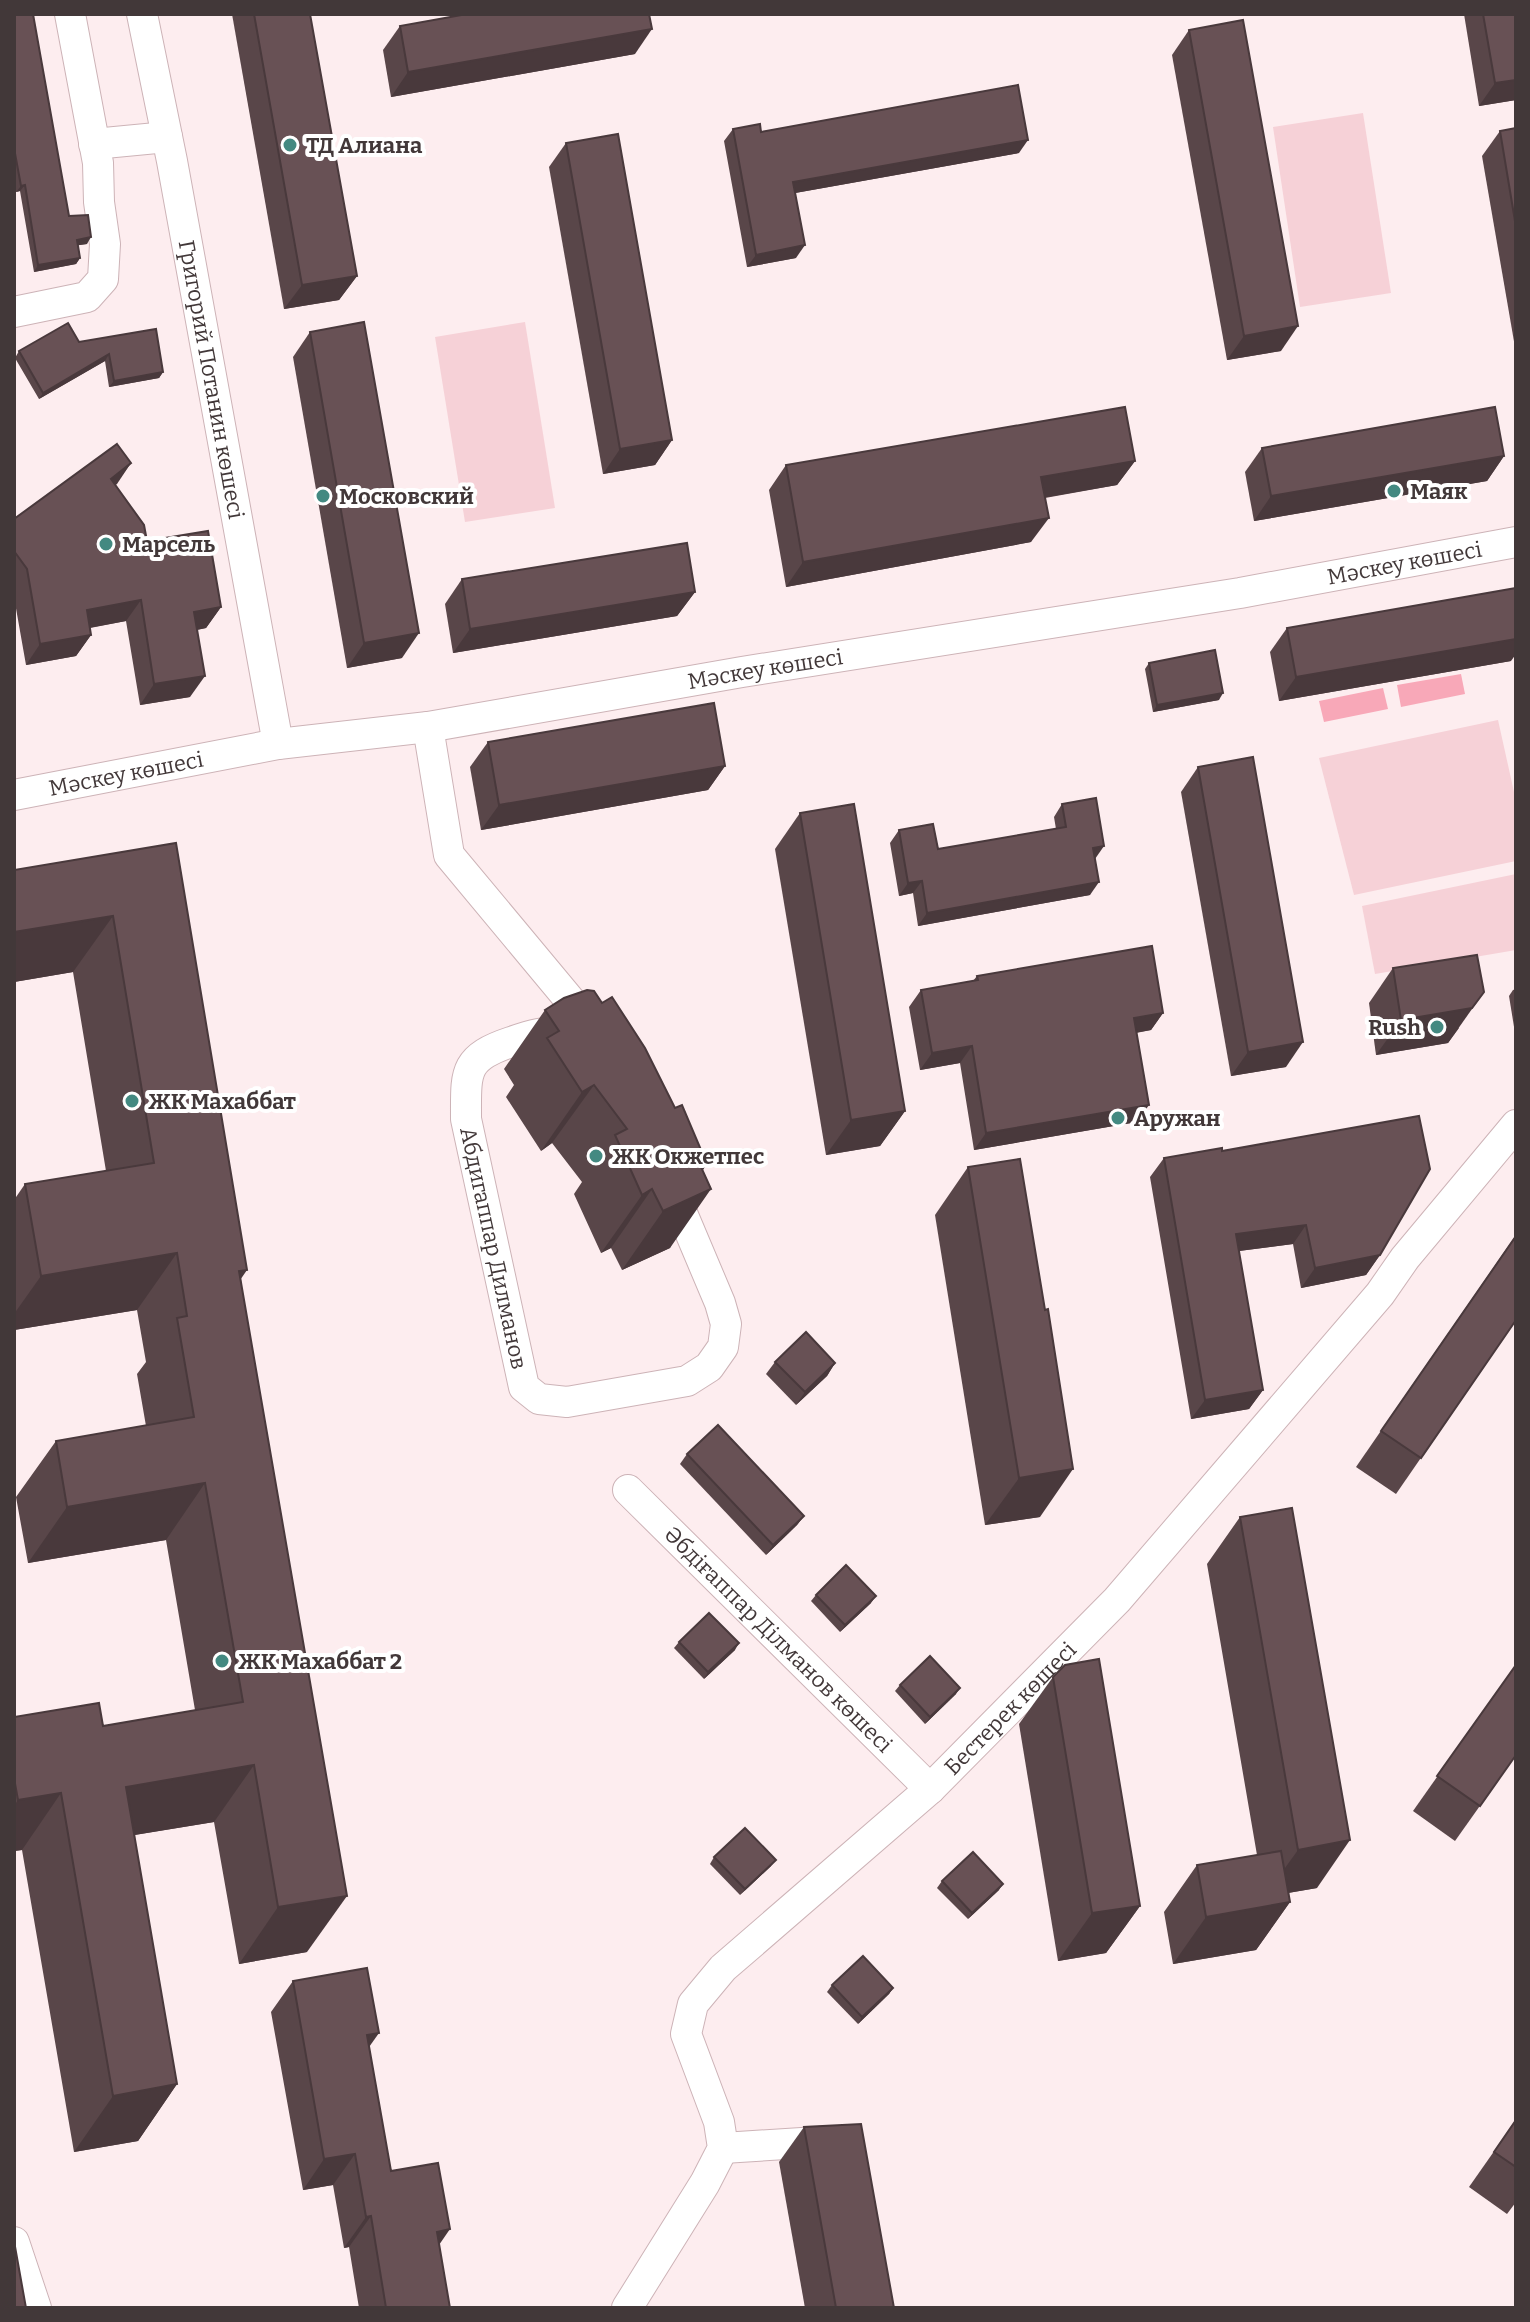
<svg xmlns="http://www.w3.org/2000/svg" width="1530" height="2322" viewBox="0 0 1530 2322" font-family="Bitter,serif">
<style>
.green{fill:#f6d1d7}
.forest{fill:#f8a8b8}
.lines{fill:none;stroke-linecap:round;stroke-linejoin:round}
.minor-casing{stroke:#cdb3b7;stroke-width:32}
.minor{stroke:#fff;stroke-width:30}
.wall{fill:#594649}
.shaded-wall{fill:#49393c}
.building{fill:#685155;stroke:#49393c;stroke-width:2}
.poi-dot{fill:#438981;stroke:#fff;stroke-width:3}
.labels{text-anchor:middle;stroke-width:8;stroke-linejoin:round;paint-order:stroke}
.poi-label{font-size:22px;font-weight:bold;fill:#423839;stroke:#fff;text-anchor:start}
.street-label{font-size:22px;fill:#423839;stroke:#fff}
</style>
<rect width="100%" height="100%" fill="#fdedef"/>
<g class="green">
<path d="M1363,113L1391,293L1300,307L1273,127Z"/>
<path d="M525,322L555,508L465,522L435,337Z"/>
<path d="M1498,720L1516,801V861L1354,895L1319,758Z"/>
<path d="M1516,874V950L1375,974L1362,906Z"/>
</g>
<g class="forest">
<path d="M1461,674L1465,694L1401,707L1397,685Z"/>
<path d="M1383,688L1388,709L1324,722L1319,701Z"/>
</g>
<g class="lines">
<g class="minor-casing">
<g id="minor">
<path id="s1" d="M142,14L172,161L278,744"/>
<path d="M94,144L167,137"/>
<path d="M14,312L87,297L103,279L105,244L99,202L98,163L70,14"/>
<path d="M428,727L449,855L593,1028"/>
<path id="s2" d="M14,795L278,744L428,727L742,672L1240,593L1516,542"/>
<path id="s3" d="M567,1032C546,1031 531,1035 511,1042C463,1058 466,1072 466,1119L524,1387L539,1399L567,1402L687,1381L709,1367L723,1347L726,1324L720,1303L671,1187"/>
<path id="s4" d="M628,1490L930,1789"/>
<path d="M723,2148L833,2141"/>
<path d="M14,2242L36,2308"/>
<path id="s5" d="M627,2308L705,2183L723,2148L719,2122L686,2034L693,2004L723,1968L930,1789L1117,1600L1380,1294L1405,1258L1516,1125"/>
</g>
</g>
<use href="#minor" class="minor"/>
</g>
<g class="wall">
<path d="M14,14L69,216L87,244L78,245L80,258L76,264L34,272L20,191L16,192L14,180Z"/>
<path d="M232,14H310L357,276L339,300L284,309Z"/>
<path d="M1464,14H1516V100L1479,106Z"/>
<path d="M400,26L635,54L391,97L383,50Z"/>
<path d="M1189,30L1281,351L1227,360L1172,55Z"/>
<path d="M1516,128V353L1482,156L1500,131Z"/>
<path d="M733,129L761,132L1019,153L795,193L796,258L747,267L724,141Z"/>
<path d="M566,143L672,440L655,465L603,474L549,167Z"/>
<path d="M310,332L402,658L347,668L293,357Z"/>
<path d="M79,342L163,372L159,378L109,387L105,361L39,399L15,358L19,351Z"/>
<path d="M1262,448L1504,456L1487,481L1254,521L1245,472Z"/>
<path d="M1135,461L1117,485L1045,498L1031,542L786,587L769,490L786,465Z"/>
<path d="M131,463L115,485L147,541L221,607L206,628L197,630L190,697L140,705L126,621L90,628L91,635L76,656L26,665L14,597V519Z"/>
<path d="M462,579L695,592L677,616L453,653L445,604Z"/>
<path d="M1287,628L1511,661L1279,701L1270,652Z"/>
<path d="M1149,663L1219,700L1153,712L1145,669Z"/>
<path d="M488,742L725,766L708,790L481,830L470,767Z"/>
<path d="M1198,767L1286,1067L1231,1076L1181,792Z"/>
<path d="M1062,804L1095,859L1090,895L918,926L913,893L899,896L890,843L899,830L938,849L1056,829L1054,817Z"/>
<path d="M800,813L905,1111L880,1146L826,1155L775,849Z"/>
<path d="M176,843L241,1279L307,1952L239,1964L214,1822L134,1835L177,2084L138,2141L74,2152L22,1850L14,1851V1717L103,1726L195,1710L166,1540L28,1563L16,1497L56,1441L146,1426L137,1374L146,1362L137,1310L14,1330V1200L25,1184L106,1171L73,972L14,982V870Z"/>
<path d="M1393,968L1459,1028L1448,1043L1376,1055L1369,1003Z"/>
<path d="M977,976L1163,1013L1151,1030L1136,1033L1137,1122L974,1150L960,1063L920,1070L909,1007L921,990L973,981Z"/>
<path d="M1516,989V1039L1509,996L1513,990Z"/>
<path d="M545,1010L675,1108L707,1164L702,1171L670,1248L622,1270L611,1248L601,1253L574,1194L582,1182L552,1143L541,1151L506,1097L514,1085L504,1069Z"/>
<path d="M1222,1151L1380,1255L1366,1275L1301,1288L1293,1244L1239,1251L1263,1390L1249,1409L1191,1419L1150,1177L1164,1158Z"/>
<path d="M968,1167L1040,1517L985,1525L935,1215Z"/>
<path d="M1516,1235V1320L1396,1494L1356,1467Z"/>
<path d="M775,1362L835,1363L827,1376L796,1405L766,1374Z"/>
<path d="M687,1454L804,1516L797,1525L766,1555L680,1464Z"/>
<path d="M1240,1517L1317,1888L1288,1893L1290,1902L1256,1950L1173,1964L1164,1912L1197,1865L1257,1855L1207,1564Z"/>
<path d="M816,1595L871,1603L840,1632L811,1601Z"/>
<path d="M679,1642L735,1650L704,1679L674,1648Z"/>
<path d="M1516,1665V1755L1455,1841L1413,1811Z"/>
<path d="M1053,1677L1140,1906L1106,1953L1058,1961L1019,1724Z"/>
<path d="M900,1685L956,1694L925,1724L895,1691Z"/>
<path d="M714,1857L771,1866L740,1895L710,1864Z"/>
<path d="M942,1881L999,1890L968,1919L937,1888Z"/>
<path d="M293,1981L369,2047L391,2171L439,2244L450,2308H359L349,2247L344,2248L333,2185L303,2190L271,2012Z"/>
<path d="M832,1985L893,1988L889,1994L858,2024L827,1992Z"/>
<path d="M1516,2120V2202L1507,2214L1469,2187Z"/>
<path d="M804,2127L894,2308H805L779,2162Z"/>
</g>
<g class="shaded-wall">
<path d="M652,29L635,54L391,97L408,72Z"/>
<path d="M1516,80V100L1479,106L1495,83Z"/>
<path d="M1028,140L1019,153L784,195L793,182Z"/>
<path d="M25,185L20,191L16,192L21,186Z"/>
<path d="M91,237L87,244L73,246L77,240Z"/>
<path d="M805,245L796,258L747,267L756,255Z"/>
<path d="M80,258L76,264L34,272L38,265Z"/>
<path d="M357,276L339,300L284,309L302,285Z"/>
<path d="M1298,326L1281,351L1227,360L1244,336Z"/>
<path d="M109,354L105,361L39,399L43,393Z"/>
<path d="M163,372L159,378L109,387L114,381Z"/>
<path d="M672,440L655,465L603,474L620,449Z"/>
<path d="M1504,456L1487,481L1254,521L1271,496Z"/>
<path d="M1135,461L1117,485L1024,501L1041,477Z"/>
<path d="M131,463L117,484L96,500L111,479Z"/>
<path d="M1049,518L1031,542L786,587L803,562Z"/>
<path d="M695,592L677,616L453,653L470,629Z"/>
<path d="M141,600L126,621L72,631L87,610Z"/>
<path d="M221,607L206,628L180,633L194,612Z"/>
<path d="M419,633L402,658L347,668L364,643Z"/>
<path d="M91,635L76,656L26,665L40,644Z"/>
<path d="M1516,639V654L1511,661L1279,701L1296,677Z"/>
<path d="M205,676L190,697L140,705L154,684Z"/>
<path d="M1223,693L1219,700L1153,712L1157,705Z"/>
<path d="M725,766L708,790L481,830L499,805Z"/>
<path d="M1104,846L1095,859L1093,848Z"/>
<path d="M922,881L913,893L899,896L908,883Z"/>
<path d="M1099,882L1090,895L918,926L927,913Z"/>
<path d="M113,916L73,972L14,982V932Z"/>
<path d="M1484,992L1448,1043L1376,1055L1401,1020Z"/>
<path d="M1163,1013L1151,1030L1122,1035L1134,1018Z"/>
<path d="M1303,1042L1286,1067L1231,1076L1248,1052Z"/>
<path d="M972,1046L960,1063L920,1070L932,1053Z"/>
<path d="M594,1085L552,1143L541,1151L582,1092Z"/>
<path d="M1149,1105L1137,1122L974,1150L986,1133Z"/>
<path d="M905,1111L880,1146L826,1155L851,1120Z"/>
<path d="M707,1164L680,1203L711,1189L670,1248L622,1270L663,1211L701,1167Z"/>
<path d="M652,1189L611,1248L601,1253L642,1195Z"/>
<path d="M1306,1225L1293,1244L1223,1253L1236,1234Z"/>
<path d="M177,1253L137,1310L14,1330V1314L41,1276Z"/>
<path d="M1380,1255L1366,1275L1301,1288L1315,1268Z"/>
<path d="M247,1270L208,1327L239,1271Z"/>
<path d="M835,1363L827,1376L796,1405L805,1392Z"/>
<path d="M1263,1390L1249,1409L1191,1419L1205,1400Z"/>
<path d="M1073,1469L1040,1517L985,1525L1019,1478Z"/>
<path d="M205,1483L166,1540L28,1563L67,1507Z"/>
<path d="M804,1516L797,1525L766,1555L773,1545Z"/>
<path d="M876,1596L871,1603L840,1632L845,1625Z"/>
<path d="M739,1643L735,1650L704,1679L708,1672Z"/>
<path d="M960,1688L956,1694L925,1724L930,1717Z"/>
<path d="M254,1765L214,1822L86,1843L126,1787Z"/>
<path d="M61,1793L22,1850L14,1851V1806L18,1800Z"/>
<path d="M1350,1840L1317,1888L1264,1897L1298,1850Z"/>
<path d="M776,1860L771,1866L740,1895L745,1889Z"/>
<path d="M1003,1884L999,1890L968,1919L972,1913Z"/>
<path d="M347,1896L307,1952L239,1964L278,1907Z"/>
<path d="M1290,1902L1256,1950L1173,1964L1206,1917Z"/>
<path d="M1140,1906L1106,1953L1058,1961L1092,1913Z"/>
<path d="M893,1988L889,1994L858,2024L862,2017Z"/>
<path d="M379,2033L357,2064L367,2035Z"/>
<path d="M177,2084L138,2141L74,2152L113,2096Z"/>
<path d="M355,2154L333,2185L303,2190L324,2159Z"/>
<path d="M371,2216L349,2247L344,2248L366,2217Z"/>
<path d="M450,2229L428,2261L437,2232Z"/>
</g>
<g class="building">
<path d="M14,14H33L69,216L88,215L91,237L77,240L80,258L38,265L25,185L21,186L14,148Z"/>
<path d="M254,14H310L357,276L302,285Z"/>
<path d="M467,14H649L652,29L408,72L400,26Z"/>
<path d="M1483,14H1516V80L1495,83Z"/>
<path d="M1243,20L1298,326L1244,336L1189,30Z"/>
<path d="M1018,85L1028,140L793,182L805,245L756,255L733,129L760,124L761,132Z"/>
<path d="M1516,128V227L1500,131Z"/>
<path d="M618,134L672,440L620,449L566,143Z"/>
<path d="M364,322L419,633L364,643L310,332Z"/>
<path d="M68,323L79,342L156,329L163,372L114,381L109,354L43,393L19,351Z"/>
<path d="M1125,407L1135,461L1041,477L1049,518L803,562L786,465Z"/>
<path d="M1495,407L1504,456L1271,496L1262,448Z"/>
<path d="M117,444L131,463L111,479L144,525L147,541L208,531L221,607L194,612L205,676L154,684L141,600L87,610L91,635L40,644L27,569L14,551V519Z"/>
<path d="M687,543L695,592L470,629L462,579Z"/>
<path d="M1516,588V639L1296,677L1287,628Z"/>
<path d="M1215,650L1223,693L1157,705L1149,663Z"/>
<path d="M714,703L725,766L499,805L488,742Z"/>
<path d="M1253,757L1303,1042L1248,1052L1198,767Z"/>
<path d="M1096,798L1104,846L1093,848L1099,882L927,913L922,881L908,883L899,830L933,824L938,849L1066,827L1062,804Z"/>
<path d="M854,804L905,1111L851,1120L800,813Z"/>
<path d="M176,843L247,1270L239,1271L347,1896L278,1907L254,1765L126,1787L177,2084L113,2096L61,1793L18,1800L14,1778V1717L99,1703L103,1726L243,1702L205,1483L67,1507L56,1441L194,1417L177,1318L187,1316L177,1253L41,1276L25,1184L154,1163L113,916L14,932V870Z"/>
<path d="M1152,946L1163,1013L1134,1018L1149,1105L986,1133L972,1046L932,1053L921,990L978,980L977,976Z"/>
<path d="M1477,955L1484,992L1472,1008L1401,1020L1393,968Z"/>
<path d="M587,990L594,991L602,1003L612,997L645,1048L675,1108L682,1105L707,1164L701,1167L711,1189L663,1211L652,1189L642,1195L615,1135L627,1129L594,1085L582,1092L547,1038L559,1031L545,1010L564,998Z"/>
<path d="M1419,1116L1430,1169L1380,1255L1315,1268L1306,1225L1236,1234L1263,1390L1205,1400L1164,1158L1222,1148V1151Z"/>
<path d="M1020,1159L1045,1310L1048,1309L1073,1469L1019,1478L968,1167Z"/>
<path d="M1516,1236V1320L1421,1458L1381,1431Z"/>
<path d="M806,1332L835,1363L805,1392L775,1362Z"/>
<path d="M718,1425L804,1516L773,1545L687,1454Z"/>
<path d="M1292,1508L1350,1840L1298,1850L1240,1517Z"/>
<path d="M846,1565L876,1596L845,1625L816,1595Z"/>
<path d="M709,1613L739,1643L708,1672L679,1642Z"/>
<path d="M930,1656L960,1688L930,1717L900,1685Z"/>
<path d="M1099,1659L1140,1906L1092,1913L1053,1677L1065,1665Z"/>
<path d="M1516,1665V1755L1480,1806L1437,1776Z"/>
<path d="M745,1828L776,1860L745,1889L714,1857Z"/>
<path d="M1281,1851L1290,1902L1206,1917L1197,1865Z"/>
<path d="M973,1852L1003,1884L972,1913L942,1881Z"/>
<path d="M863,1956L893,1988L862,2017L832,1985Z"/>
<path d="M367,1968L379,2033L367,2035L391,2171L438,2163L450,2229L437,2232L450,2308H386L371,2216L366,2217L355,2154L324,2159L293,1981Z"/>
<path d="M1516,2120V2167L1494,2152Z"/>
<path d="M861,2124L894,2308H836L804,2127Z"/>
<path d="M14,2241L26,2308H14Z"/>
</g>
<g class="poi-dot">
<circle cx="290" cy="145" r="8"/>
<circle cx="1394" cy="491" r="8"/>
<circle cx="323" cy="496" r="8"/>
<circle cx="106" cy="544" r="8"/>
<circle cx="1437" cy="1027" r="8"/>
<circle cx="132" cy="1101" r="8"/>
<circle cx="1118" cy="1118" r="8"/>
<circle cx="596" cy="1156" r="8"/>
<circle cx="222" cy="1661" r="8"/>
</g>
<g class="labels">
<g class="poi-label">
<text x="306" y="153">ТД Алиана</text>
<text x="1410" y="499">Маяк</text>
<text x="339" y="504">Московский</text>
<text x="122" y="552">Марсель</text>
<text x="1421" y="1035" text-anchor="end">Rush</text>
<text x="148" y="1109">ЖК Махаббат</text>
<text x="1134" y="1126">Аружан</text>
<text x="612" y="1164">ЖК Окжетпес</text>
<text x="238" y="1669">ЖК Махаббат 2</text>
</g>
<g class="street-label">
<text dy="8" stroke="none"><textPath href="#s1" startOffset="372">Григорий Потанин көшесі</textPath></text>
<text dy="8" stroke="none"><textPath href="#s2" startOffset="1410">Мәскеу көшесі</textPath></text>
<text dy="8" stroke="none"><textPath href="#s2" startOffset="762">Мәскеу көшесі</textPath></text>
<text dy="8" stroke="none"><textPath href="#s2" startOffset="114">Мәскеу көшесі</textPath></text>
<text dy="8" stroke="none"><textPath href="#s3" startOffset="290">Абдигаппар Дилманов</textPath></text>
<text dy="8" stroke="none"><textPath href="#s4" startOffset="212">Әбдіғаппар Ділманов көшесі</textPath></text>
<text dy="8" stroke="none"><textPath href="#s5" startOffset="772">Бестерек көшесі</textPath></text>
</g>
</g>
<rect width="1530" height="2322" fill="none" stroke="#423839" stroke-width="32"/>
</svg>
